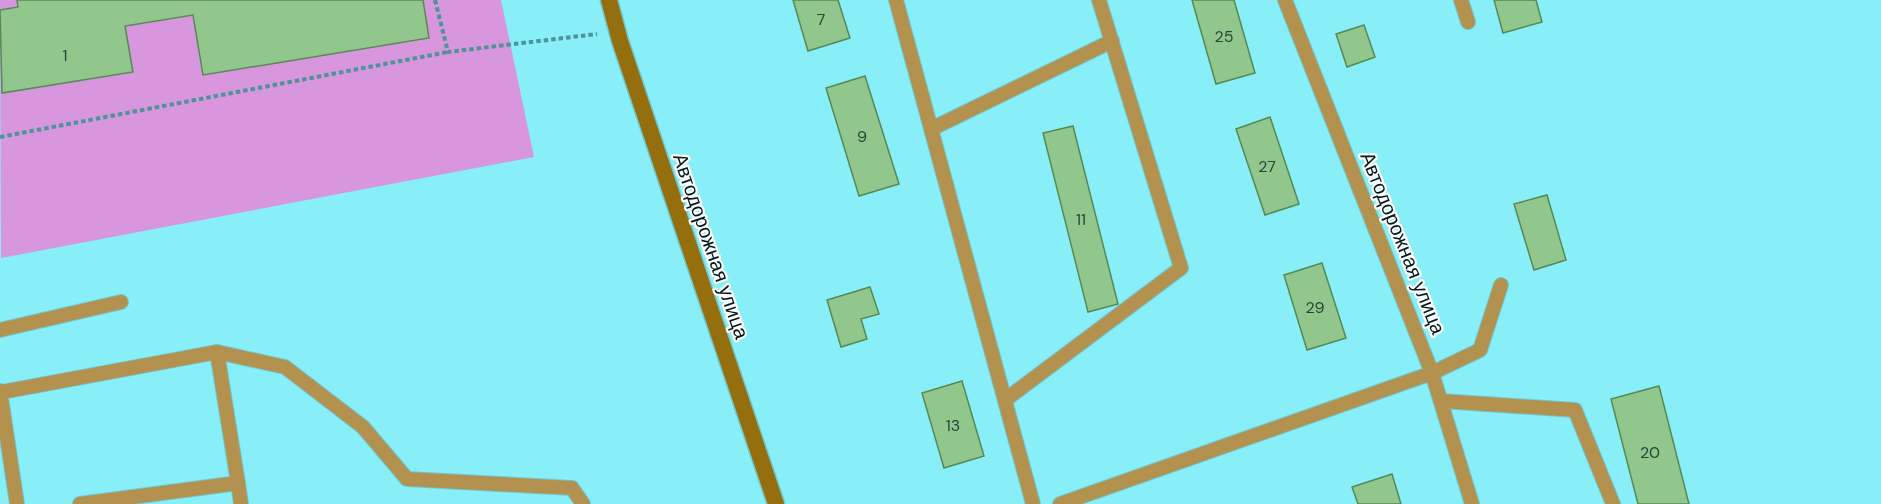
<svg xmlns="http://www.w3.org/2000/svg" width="1881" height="504" viewBox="0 0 1881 504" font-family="'DM Sans',sans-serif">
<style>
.green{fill:#d796de}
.building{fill:#91c68d;stroke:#578954;stroke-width:1.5}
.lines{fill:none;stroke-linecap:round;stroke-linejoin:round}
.service-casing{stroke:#70c8d0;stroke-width:16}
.secondary-casing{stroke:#70c8d0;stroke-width:19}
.path{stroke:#4e9399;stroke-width:4;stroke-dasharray:4.5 3;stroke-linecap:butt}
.service{stroke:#b39250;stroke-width:14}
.secondary{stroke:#956e0d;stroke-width:16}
.labels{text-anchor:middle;stroke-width:4.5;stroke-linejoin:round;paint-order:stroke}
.number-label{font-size:16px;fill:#264437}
.street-label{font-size:20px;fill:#02181a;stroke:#fdfdfd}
</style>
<rect width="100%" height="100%" fill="#88eff8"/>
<path class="green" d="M0,0H501L534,157L1,258Z"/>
<g class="building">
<path d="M17,0H423L429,38L203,75L193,15L125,26L133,72L2,93L0,10L18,7Z"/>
<path d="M793,0H838L850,38L808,51Z"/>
<path d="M1192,0H1234L1255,73L1216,84Z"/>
<path d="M1494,0H1536L1542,22L1503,33Z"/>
<path d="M1364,25L1375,57L1347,67L1336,34Z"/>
<path d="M865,76L899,184L859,196L826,88Z"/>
<path d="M1270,117L1299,204L1265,215L1236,129Z"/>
<path d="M1073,126L1118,304L1088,312L1043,133Z"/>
<path d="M1547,195L1566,260L1534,270L1514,204Z"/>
<path d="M1322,263L1346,338L1307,350L1284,275Z"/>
<path d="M870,287L879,314L861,319L867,339L841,347L827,300Z"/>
<path d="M962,381L984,456L944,468L922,393Z"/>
<path d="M1659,386L1689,504H1638L1611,399Z"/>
<path d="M1392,474L1401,504H1358L1352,487Z"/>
</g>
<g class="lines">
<g class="service-casing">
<g id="service">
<path d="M896,0L1033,504"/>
<path d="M1285,0L1432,373L1472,504"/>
<path d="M1461,0L1468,22"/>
<path d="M931,129L1112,41"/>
<path d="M0,330L121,302"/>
<path d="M217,352L285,367L363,427L407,479L572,488L583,504"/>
<path d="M0,391L17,504"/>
<path d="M2,392L217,352L238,483"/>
<path d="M1005,400L1181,268L1099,0"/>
<path d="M1441,401L1575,410L1613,504"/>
<path d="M80,504L238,483L241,504"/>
<path d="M1060,504L1432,373L1480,350L1501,285"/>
</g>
</g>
<g class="secondary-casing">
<path id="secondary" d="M609,0L620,41L776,504"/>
</g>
<g class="path">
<path d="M435,0L448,52L597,34"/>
<path d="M0,137L448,52"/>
</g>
<use href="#service" class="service"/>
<use href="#secondary" class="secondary"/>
</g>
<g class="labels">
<g class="number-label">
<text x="821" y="25">7</text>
<text x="1224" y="42">25</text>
<text x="65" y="61">1</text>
<text x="862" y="142">9</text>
<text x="1267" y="172">27</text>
<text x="1081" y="225">11</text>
<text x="1315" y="313">29</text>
<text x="953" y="431">13</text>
<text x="1650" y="458">20</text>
</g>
<g class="street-label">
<text transform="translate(1403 243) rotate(68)" y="7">Автодорожная улица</text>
<text transform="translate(711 246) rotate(71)" y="7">Автодорожная улица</text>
</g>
</g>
</svg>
